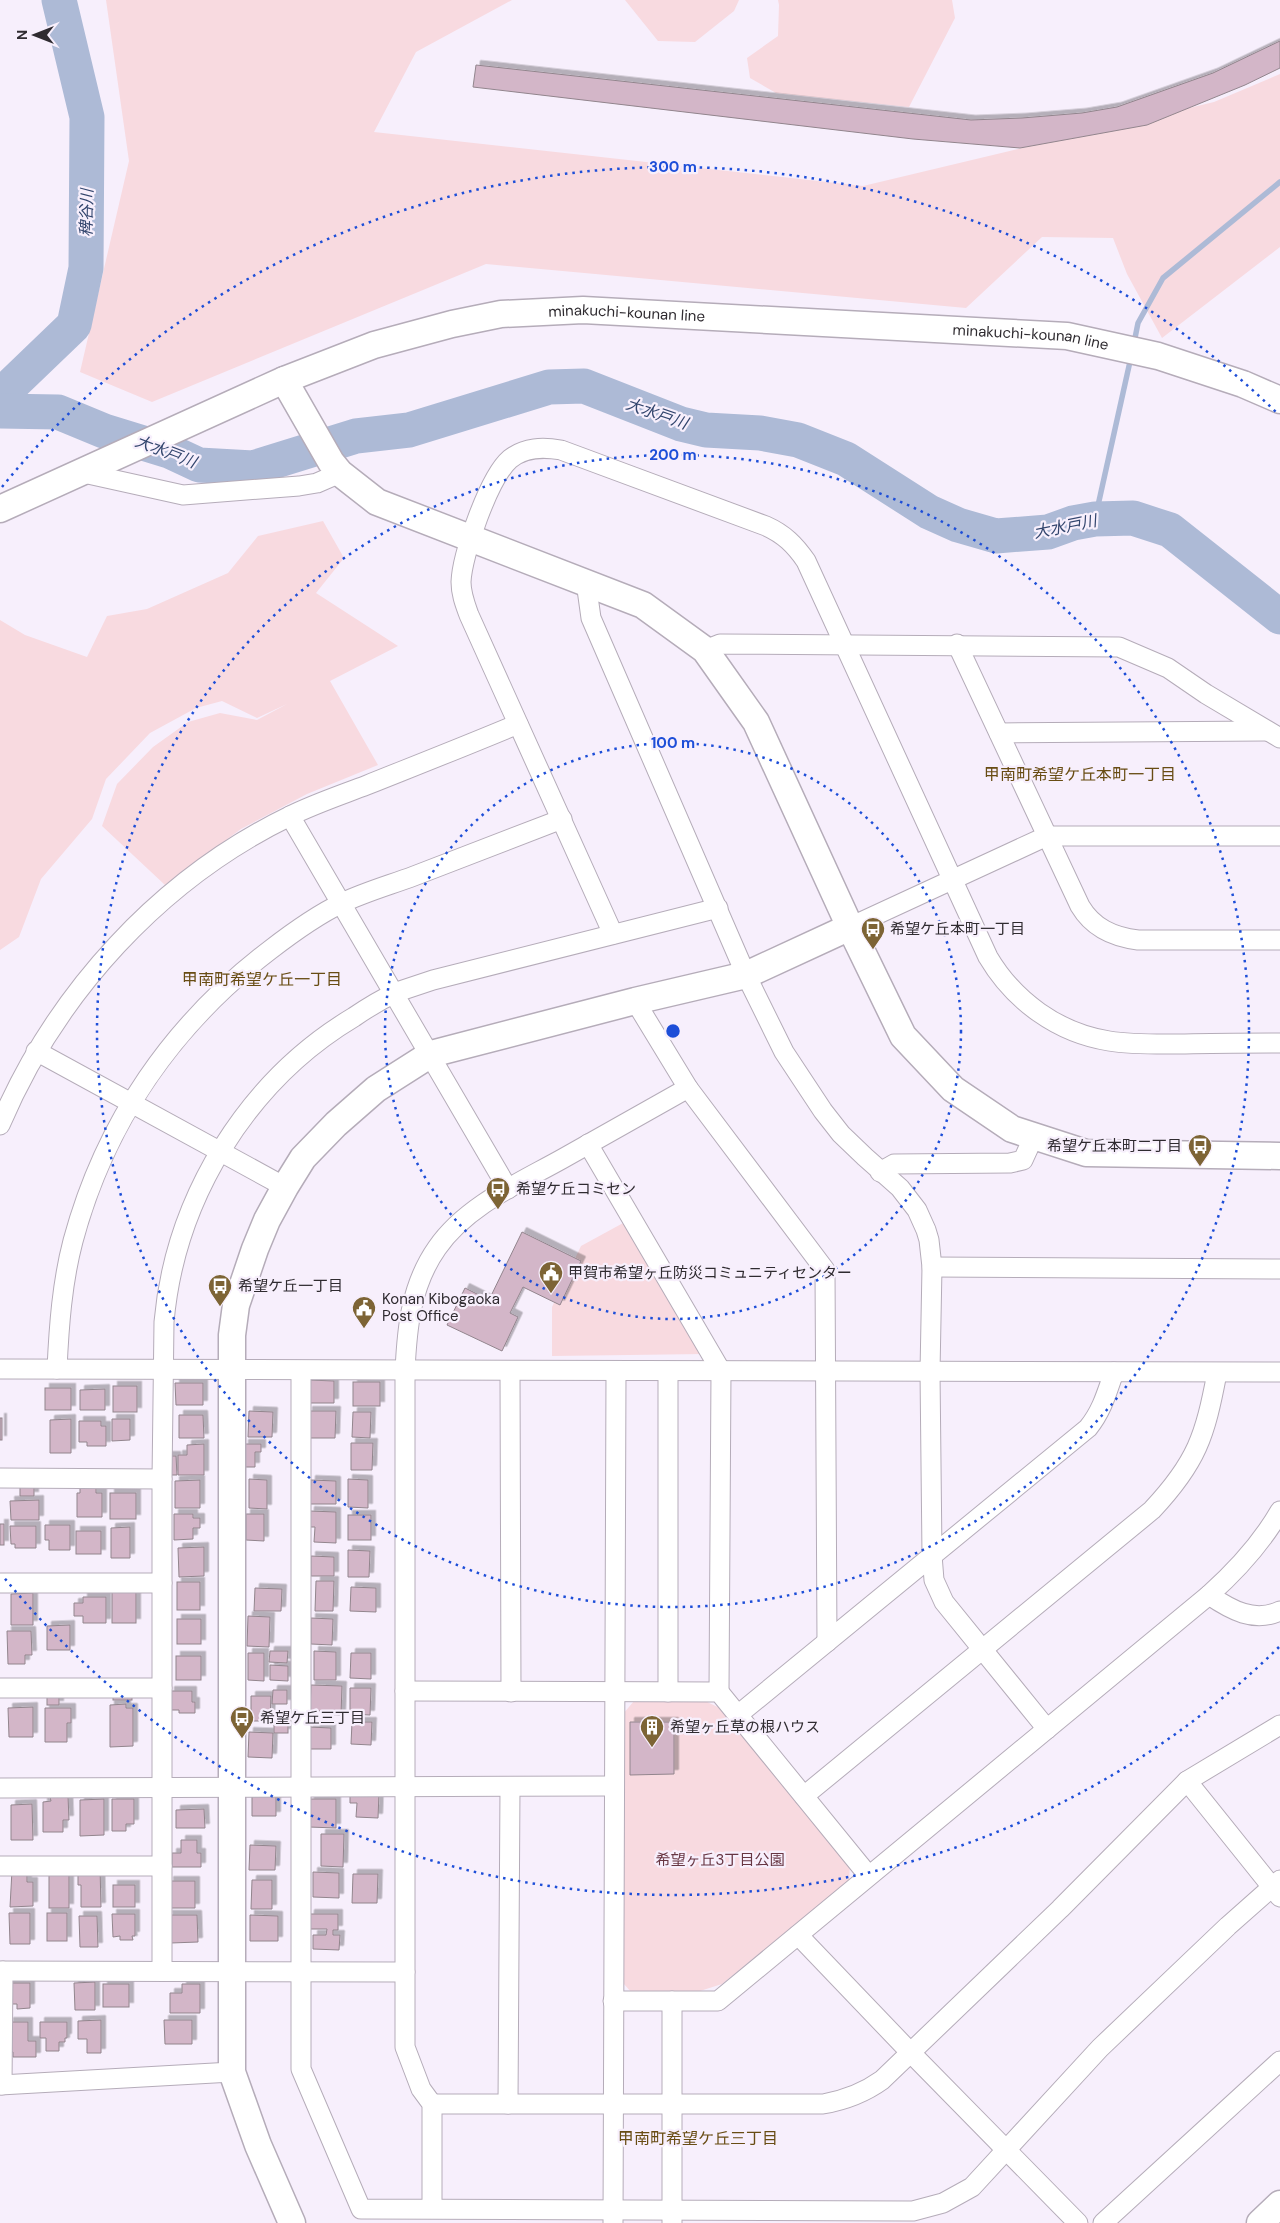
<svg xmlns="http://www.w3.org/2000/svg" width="1280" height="2223" viewBox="0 0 1280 2223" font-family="'DM Sans','Noto Sans JP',sans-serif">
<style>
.green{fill:#f8dae0}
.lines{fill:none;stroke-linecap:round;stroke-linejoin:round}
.stream{stroke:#adbad6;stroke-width:5.5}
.river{stroke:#adbad6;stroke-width:35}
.building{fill:#d3b6c8;stroke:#92858d;filter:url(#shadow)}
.street-casing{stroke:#b5acb9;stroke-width:21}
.secondary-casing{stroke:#b5acb9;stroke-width:29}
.street{stroke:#fff;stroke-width:19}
.secondary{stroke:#fff;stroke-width:26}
.ring{fill:none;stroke:#1d4ed8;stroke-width:2.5;stroke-dasharray:2.5 5}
.labels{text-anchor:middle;stroke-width:4.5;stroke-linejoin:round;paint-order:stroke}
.street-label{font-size:15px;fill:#2f2b30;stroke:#f7effc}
.poi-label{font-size:15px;fill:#2f2b30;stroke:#f7effc;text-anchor:start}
.park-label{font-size:15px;fill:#673542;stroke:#f7effc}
.water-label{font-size:16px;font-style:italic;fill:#32456d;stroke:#f7effc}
.neighbourhood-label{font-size:16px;fill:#684c13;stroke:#f7effc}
.centre{fill:#1d4ed8;stroke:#f7effc;stroke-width:2.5}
.ring-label{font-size:15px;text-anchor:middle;font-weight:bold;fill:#1d4ed8;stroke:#f7effc;stroke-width:4.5;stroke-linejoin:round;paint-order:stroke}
</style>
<defs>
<filter id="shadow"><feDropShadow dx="4.5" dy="-4.5" stdDeviation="0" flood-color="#0004"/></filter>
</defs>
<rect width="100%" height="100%" fill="#f7effc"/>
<g class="green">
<path d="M106,0H512L416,52L374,132L863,186L1214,102L1280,74V247L1162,338L1127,274L1113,238L1042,237L966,308L486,264L152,402L80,372L129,161Z"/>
<path d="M625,0H739L734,11L695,42L658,41Z"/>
<path d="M778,0H952L955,18L909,107L776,93L750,78L747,58L778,36L779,5Z"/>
<path d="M323,521L344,558L316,593L398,646L330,681L378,765L307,794L241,829L165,885L102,826L117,784L153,747L188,722L220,713L257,720L287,704L257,718L222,701L196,708L150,733L106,779L92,819L41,879L19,937L0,950V620L25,635L87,657L107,616L147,609L228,573L258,536Z"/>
<path d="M625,1222L705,1354L552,1356V1307L581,1246Z"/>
<path d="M634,1701H705L724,1710L850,1864L849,1881L722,1984L700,1991L632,1993L623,1983V1714Z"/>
</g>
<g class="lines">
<g class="stream">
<path d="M1134,343L1138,323L1163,278L1280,182"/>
<path d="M1095,519L1131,357"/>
</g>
<g class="river">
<path d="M0,396L74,325L86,268L87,117L59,0"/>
<path d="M0,411L58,412L104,431L169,451L199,465L253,468L356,436L409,430L549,387L584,386L681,424L706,430L760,433L798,440L846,459L929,512L958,525L996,536L1048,532L1073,523L1095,519L1133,518L1170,530L1280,617"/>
</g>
</g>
<g class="building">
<path d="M1280,41V68L1245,85L1147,125L1020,148L913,139L473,87L476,65L971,120L1022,118L1082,113L1117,107L1213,73Z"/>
<path d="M522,1232L581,1261L560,1305L523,1287L510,1313L518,1317L502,1351L447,1325L465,1288L489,1300Z"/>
<path d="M310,1380L334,1381V1403H310Z"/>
<rect x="353" y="1382" width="27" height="24"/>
<path d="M175,1383H203V1405H176Z"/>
<rect x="113" y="1386" width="24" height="26"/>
<rect x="45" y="1388" width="26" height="22"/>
<path d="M105,1389V1410H80V1390Z"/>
<path d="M249,1411L273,1412L272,1437H248Z"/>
<path d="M308,1411H336L335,1438H308Z"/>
<path d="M353,1412H371L370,1438L352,1437Z"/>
<path d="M179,1415H203L204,1438H179Z"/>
<rect x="0" y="1418" width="2" height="22"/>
<path d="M71,1419V1453H50V1420Z"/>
<path d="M112,1419H130V1440L112,1441Z"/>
<path d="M79,1421H101V1426H106V1446H87V1442H79Z"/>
<path d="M351,1443H373L372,1470H351Z"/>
<path d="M204,1444V1475H178V1455H187V1445Z"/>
<path d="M244,1444H261V1452H255V1467H244Z"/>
<path d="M166,1456H176L177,1475H166Z"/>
<path d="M249,1479L267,1480V1509L249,1508Z"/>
<path d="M348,1479L368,1480V1508L348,1507Z"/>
<path d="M200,1480V1508H175V1481Z"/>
<path d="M311,1480L336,1481V1504H310Z"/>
<rect x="20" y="1481" width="14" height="15"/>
<path d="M80,1488H96V1493H102V1517H77V1493H80Z"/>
<rect x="110" y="1493" width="26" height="26"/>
<path d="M39,1500V1520H11L10,1501Z"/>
<path d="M310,1511L336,1512V1543L314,1542L315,1527H309Z"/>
<path d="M174,1514H193V1518H200V1528H193V1539L174,1540Z"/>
<path d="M246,1514H264V1541L246,1540Z"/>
<rect x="348" y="1515" width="23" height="25"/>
<rect x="0" y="1524" width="4" height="21"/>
<path d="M45,1525H70V1550H49V1540H45Z"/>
<path d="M10,1526H36V1548H15V1544H11Z"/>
<path d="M130,1527V1558H111V1528Z"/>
<rect x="76" y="1531" width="25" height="23"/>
<path d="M204,1547V1576L179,1577L178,1548Z"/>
<path d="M348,1550L370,1551L369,1577H348Z"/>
<path d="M311,1556L334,1557V1576H311Z"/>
<path d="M316,1581H334L333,1611H315Z"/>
<rect x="177" y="1582" width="23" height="28"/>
<path d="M351,1587L376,1588V1612L350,1611Z"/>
<path d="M255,1588L282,1589L281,1611H254Z"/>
<rect x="112" y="1591" width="24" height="32"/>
<path d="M33,1593V1625H11V1594Z"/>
<path d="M83,1597H106V1623H83V1616H74V1603H83Z"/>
<path d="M248,1616L270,1617L269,1647L247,1646Z"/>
<path d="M311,1618L333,1619L332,1645L311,1644Z"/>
<rect x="177" y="1619" width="24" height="25"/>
<path d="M70,1625V1650H47V1626Z"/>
<path d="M7,1631H31L32,1655H25V1664H8Z"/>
<path d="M270,1651H288L287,1663L269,1662Z"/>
<path d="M314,1651L336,1652V1680H314Z"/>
<path d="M248,1653H264V1681L248,1680Z"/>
<path d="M351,1653H371V1679L350,1678Z"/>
<rect x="176" y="1656" width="25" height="24"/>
<path d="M270,1665L288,1666V1681L270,1680Z"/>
<path d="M311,1685L342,1686L341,1715L322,1714V1711H310Z"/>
<path d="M350,1688H371L370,1715L350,1714Z"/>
<path d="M273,1690H287V1704H272Z"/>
<rect x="47" y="1691" width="12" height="14"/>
<rect x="113" y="1691" width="19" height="9"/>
<path d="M170,1691H192V1702H195V1713H179V1710H170Z"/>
<path d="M251,1696H271L270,1721H251Z"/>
<path d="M126,1704V1708H133V1746L110,1747V1705Z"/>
<path d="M33,1707V1737H9L8,1708Z"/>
<path d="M45,1708H71V1723H67V1742H45Z"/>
<rect x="274" y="1719" width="14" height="14"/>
<path d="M352,1722H372L371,1745L351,1744Z"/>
<path d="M630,1722H674V1774L630,1775Z"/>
<path d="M309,1727L331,1728V1749H308Z"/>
<path d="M249,1732L273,1733L272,1758L248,1757Z"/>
<path d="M252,1791L276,1792V1816H252Z"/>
<path d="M350,1793H379L378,1818L356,1817L357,1803H350Z"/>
<path d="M68,1796L69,1820H63V1832H43V1802L51,1801L50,1797Z"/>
<path d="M104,1799V1835L80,1836V1800Z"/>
<path d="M112,1799H134V1824H126V1831H112Z"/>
<path d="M310,1799H336V1828L309,1827Z"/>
<path d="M32,1804L33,1840H11V1805Z"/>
<path d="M204,1809L205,1828H176V1810Z"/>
<path d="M321,1834H344L343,1867L321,1866Z"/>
<path d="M181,1840H197V1853H201V1867H172V1853H181Z"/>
<path d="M250,1845L276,1846L275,1870H249Z"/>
<path d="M78,1867H100L101,1907H81V1885H78Z"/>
<path d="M27,1869V1882H33V1906L10,1907L12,1870Z"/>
<path d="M313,1872L339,1873V1898L313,1897Z"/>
<rect x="49" y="1873" width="20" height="35"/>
<path d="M353,1874H378L377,1903H352Z"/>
<path d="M252,1880H272V1909H251Z"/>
<path d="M169,1881H195V1908H170Z"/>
<rect x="113" y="1885" width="22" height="22"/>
<path d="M9,1913H30V1944H10Z"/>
<rect x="47" y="1913" width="20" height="28"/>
<path d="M112,1914H135V1936H132L133,1940H120V1936L113,1937Z"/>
<path d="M310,1914H338V1930H333V1935H340L339,1950L313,1949V1935H326L327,1929H309Z"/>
<path d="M168,1915H197L198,1942L171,1943Z"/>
<path d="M250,1915L278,1916V1941H250Z"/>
<path d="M79,1916H97L98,1947H80Z"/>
<path d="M95,1982V2010H75L74,1983Z"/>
<path d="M5,1983H30V2008L17,2009V2004H5Z"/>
<rect x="103" y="1984" width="26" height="23"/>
<path d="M182,1984H200V2013H170V1993H182Z"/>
<path d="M101,2020V2053H87V2039H78V2021Z"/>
<path d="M164,2020H192V2044H165Z"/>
<path d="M9,2022H28V2041H36V2057H13V2052H9Z"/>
<path d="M40,2022H67V2038H65V2042H59V2051H46V2038H40Z"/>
</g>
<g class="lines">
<g class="street-casing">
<g id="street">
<path d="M79,472L183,495L299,486L317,483L340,473"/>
<path d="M586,582L591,618L746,975L784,1052L823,1111L841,1134L865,1157L900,1188L917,1210L926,1230L929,1240L932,1267L930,1372L932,1555L934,1580L944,1602L1047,1729"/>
<path d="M957,644L1080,906C1093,928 1113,937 1138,940H1280"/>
<path d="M705,650L720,644L1119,647L1168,668L1206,694L1280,738"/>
<path d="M999,733L1266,731"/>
<path d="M290,816L508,1189"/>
<path d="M850,927L1047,836H1280"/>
<path d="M613,934L469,615C465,604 461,594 461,582C462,555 489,477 510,459C525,447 543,447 561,450L766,526C784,534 795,545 806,561L988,957C1014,1001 1058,1033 1109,1041C1134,1045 1160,1044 1185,1044C1217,1043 1248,1043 1280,1043"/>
<path d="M635,1001L688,1088L825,1270L827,1642"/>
<path d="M36,1051L285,1187"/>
<path d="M0,1125C56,993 160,879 290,816C314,804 341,795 367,785C417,765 468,745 518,724"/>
<path d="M588,1144L721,1371L719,1692"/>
<path d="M880,1172L894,1164L1010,1163L1023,1160L1034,1136"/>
<path d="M932,1267L1280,1269"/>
<path d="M0,1369L1280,1372"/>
<path d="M57,1369C59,1326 62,1283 73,1241C105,1122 173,1024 270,950C292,933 317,915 342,903C365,892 390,885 414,876C464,857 513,838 562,819"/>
<path d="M301,1371V2069L361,2209L913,2211L943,2203L972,2187L1100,2048L1228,1926L1280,1880"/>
<path d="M510,1372L511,1692"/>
<path d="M0,1478L162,1479"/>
<path d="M0,1583H162"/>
<path d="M1209,1595C1231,1610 1254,1623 1280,1611"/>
<path d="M0,1688H162"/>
<path d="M405,1691L719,1692L868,1875"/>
<path d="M668,1692V1371"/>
<path d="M739,1714L1088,1428C1102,1411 1107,1392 1114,1372"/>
<path d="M1187,1781L1280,1897"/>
<path d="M0,1788L614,1786"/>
<path d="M804,1796L1152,1510C1197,1462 1205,1436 1217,1373"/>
<path d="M0,1866H162"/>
<path d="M798,1935L910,2052L1078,2223"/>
<path d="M0,1971L405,1972"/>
<path d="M162,1971V1479L164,1322C175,1198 247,1081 354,1017C367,1008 382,999 397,992C409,988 421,984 433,980L718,908"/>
<path d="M613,2001H718L1209,1595C1237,1570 1261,1544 1280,1511"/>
<path d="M0,2085L232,2072"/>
<path d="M2,2085L3,1971"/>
<path d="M432,2104H823C846,2100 864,2093 882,2080L1060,1909L1187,1781L1280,1725"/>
<path d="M508,2104L510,1788"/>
<path d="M432,2208V2104L421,2089L405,2047V1371C407,1327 411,1285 437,1248C466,1206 519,1183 562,1159C604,1135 646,1112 688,1088"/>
<path d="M613,2223L616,1371"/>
<path d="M672,2223V2001"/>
<path d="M1103,2223L1280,2061"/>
</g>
</g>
<g class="secondary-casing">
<g id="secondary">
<path d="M284,380L331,462L340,473L377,502L643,605L705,650L756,722L850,927L903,1036L953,1089L1012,1129L1086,1153L1280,1156"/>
<path id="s1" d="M0,509L284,380L374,345L452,324L501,314L583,310L1067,336L1158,356L1243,384L1280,400"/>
<path d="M292,2223L258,2145L232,2072V1335L236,1305L255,1249L267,1220L285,1187L303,1158L336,1124L376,1089L431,1054L635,1001L746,975L850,927"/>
<path d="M1260,2223L1280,2204"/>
</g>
</g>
<use href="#street" class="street"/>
<use href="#secondary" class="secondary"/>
</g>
<g class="ring">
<circle cx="673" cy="1031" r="288"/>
<circle cx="673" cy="1031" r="576"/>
<path d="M1279 1647A864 864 0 0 1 2 1575M2 487A864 864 0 0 1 1279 415"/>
</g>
<defs>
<g id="bus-pin" transform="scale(1.25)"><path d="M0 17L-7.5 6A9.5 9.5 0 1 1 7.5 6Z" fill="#7d6435" stroke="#f7effc"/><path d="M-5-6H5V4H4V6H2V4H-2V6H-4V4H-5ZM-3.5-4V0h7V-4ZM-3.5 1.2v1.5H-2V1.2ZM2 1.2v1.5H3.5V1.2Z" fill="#fff"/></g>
<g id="civic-pin" transform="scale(1.25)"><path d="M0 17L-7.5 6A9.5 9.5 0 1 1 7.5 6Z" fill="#7d6435" stroke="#f7effc"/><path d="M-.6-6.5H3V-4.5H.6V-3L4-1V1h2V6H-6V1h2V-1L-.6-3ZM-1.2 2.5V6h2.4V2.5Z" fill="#fff"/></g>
<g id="building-pin" transform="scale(1.25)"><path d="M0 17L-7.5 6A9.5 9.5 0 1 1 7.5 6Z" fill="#7d6435" stroke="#f7effc"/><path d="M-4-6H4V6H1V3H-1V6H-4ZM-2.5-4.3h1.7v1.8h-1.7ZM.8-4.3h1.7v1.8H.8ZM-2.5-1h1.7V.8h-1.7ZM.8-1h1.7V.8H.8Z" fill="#fff"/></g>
</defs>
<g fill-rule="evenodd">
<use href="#bus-pin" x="873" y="929"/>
<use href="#bus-pin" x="1200" y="1146"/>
<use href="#bus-pin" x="498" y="1189"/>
<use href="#civic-pin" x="551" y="1273"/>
<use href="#bus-pin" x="220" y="1286"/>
<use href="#civic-pin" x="364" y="1308"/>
<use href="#bus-pin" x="242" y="1718"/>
<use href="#building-pin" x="652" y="1727"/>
</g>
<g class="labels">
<g class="street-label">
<text dy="5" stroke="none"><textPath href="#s1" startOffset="665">minakuchi-kounan line</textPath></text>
<text dy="5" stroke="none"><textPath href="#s1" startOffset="1070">minakuchi-kounan line</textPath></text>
</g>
<g class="poi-label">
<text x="890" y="934">希望ケ丘本町一丁目</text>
<text x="1182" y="1151" text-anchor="end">希望ケ丘本町二丁目</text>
<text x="516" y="1194">希望ケ丘コミセン</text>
<text x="568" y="1278">甲賀市希望ヶ丘防災コミュニティセンター</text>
<text x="238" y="1291">希望ケ丘一丁目</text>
<text x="382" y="1304">Konan Kibogaoka<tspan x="382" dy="17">Post Office</tspan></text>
<text x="260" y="1723">希望ケ丘三丁目</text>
<text x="670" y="1732">希望ヶ丘草の根ハウス</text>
</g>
<g class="park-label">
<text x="720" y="1865">希望ヶ丘3丁目公園</text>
</g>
<g class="water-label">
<text transform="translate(86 213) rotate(-89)" y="6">稗谷川</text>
<text transform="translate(657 413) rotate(19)" y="6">大水戸川</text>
<text transform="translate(166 451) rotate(21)" y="6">大水戸川</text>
<text transform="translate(1065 526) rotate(-11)" y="6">大水戸川</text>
</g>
<g class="neighbourhood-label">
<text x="1080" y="780">甲南町希望ケ丘本町一丁目</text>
<text x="262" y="985">甲南町希望ケ丘一丁目</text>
<text x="698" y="2144">甲南町希望ケ丘三丁目</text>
</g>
</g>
<circle cx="673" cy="1031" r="8" class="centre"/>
<g class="ring-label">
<text x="673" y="172">300 m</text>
<text x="673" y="460">200 m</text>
<text x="673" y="748">100 m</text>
</g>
<g transform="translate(35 35) rotate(270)" stroke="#f7effc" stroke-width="4" paint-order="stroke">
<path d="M0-4L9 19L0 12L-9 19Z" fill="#2f2b30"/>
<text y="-8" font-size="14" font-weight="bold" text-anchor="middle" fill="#2f2b30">N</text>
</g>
</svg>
